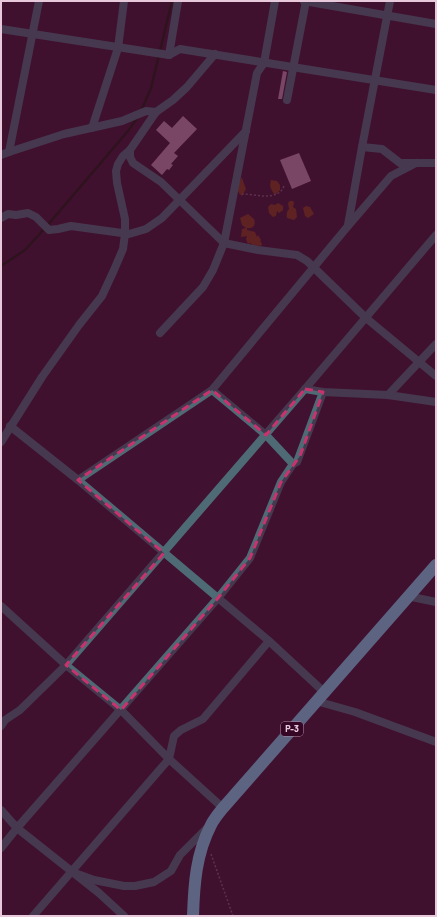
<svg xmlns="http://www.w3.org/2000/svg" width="437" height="917" viewBox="0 0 437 917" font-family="Barlow,sans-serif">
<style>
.forest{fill:#833813}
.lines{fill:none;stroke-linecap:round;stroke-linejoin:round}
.stream{stroke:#191707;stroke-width:2.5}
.building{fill:#c087a9}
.path{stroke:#805771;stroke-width:1.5;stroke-dasharray:2 2;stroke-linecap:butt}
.street{stroke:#4e6a75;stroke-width:8}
.highway{stroke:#7fc9e5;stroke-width:12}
.marked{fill:none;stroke:#c8336e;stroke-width:3;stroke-dasharray:8 5;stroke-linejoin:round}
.labels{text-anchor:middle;stroke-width:4;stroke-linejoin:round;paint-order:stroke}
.shield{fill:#350626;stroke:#b28ea5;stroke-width:1}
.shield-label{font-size:9px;font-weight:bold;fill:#e8c9db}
</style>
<rect width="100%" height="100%" fill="#401130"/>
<g class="forest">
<path d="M241,178H242L246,189L242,196C235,192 239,184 241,178Z"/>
<path d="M271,180L277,181L280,185V190L276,194H274C271,188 269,188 271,180Z"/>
<path d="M290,201H293L294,203L293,207L296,209L297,217L294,220L287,218C286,214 287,211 289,209L288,203Z"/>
<path d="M278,203L283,206V210L279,213L277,211L276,216L273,217L269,213L268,207L271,204L275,205Z"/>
<path d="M306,206L310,207L314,214L308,218L305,216L303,208Z"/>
<path d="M248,214L254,219C256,224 254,229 247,228V230L255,232L257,237L258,235L261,240L260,242H261L262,244L261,246L253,245L250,243L248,244L246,239L247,236L241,237L242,229L246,228L242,225L240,218Z"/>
</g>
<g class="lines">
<g class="stream">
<path d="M142,109L151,88L172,1"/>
<path d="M1,266L25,250L46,227L128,131L138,117"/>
</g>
</g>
<g class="building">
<path d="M283,71L287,72L282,99H278Z"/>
<path d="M183,116L197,129L174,153L178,156L171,164L173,165L169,170L167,169L162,175L151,165L170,143L156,130L164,121L172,128Z"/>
<path d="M299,153L311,181L292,189L280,160Z"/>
</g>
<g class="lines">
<g class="path">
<path d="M242,194C255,194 278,202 284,186"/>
<path d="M211,854L233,916"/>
</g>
<g class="street">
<path d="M304,1L436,24"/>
<path d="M1,29L169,55L180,49L436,90"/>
<path d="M215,54L187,87L173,100L156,112L130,150V157L133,163L161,182L224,243L258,250L297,255L307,261L366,318L436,376"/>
<path d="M169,55L178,1"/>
<path d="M287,100L306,1"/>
<path d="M92,128L118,48L124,1"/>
<path d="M362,147L382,149L400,163H436"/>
<path d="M9,152L39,1"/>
<path d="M1,155L9,152L64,134L122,121L146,111L156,112"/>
<path d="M1,218L8,214L16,215L28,213L36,217L49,230L58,229L71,226L129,234L146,229L162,218L246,131"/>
<path d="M348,225L362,147L390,1"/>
<path d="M160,333L203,287L213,270L224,243L257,73L264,63L275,1"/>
<path d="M305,389L323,392L388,395L436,402"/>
<path d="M212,390L266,435L293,464"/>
<path d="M388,395L436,344"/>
<path d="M10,426L78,480L218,598L269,641L324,692"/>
<path d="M1,442L42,377L79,325L102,296L114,270L123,249L125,234V219L117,183L116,171L118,164L123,156L130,150"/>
<path d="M78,480L212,390L348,226L391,176L416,163"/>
<path d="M407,596L436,602"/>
<path d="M1,606L66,665L121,710L169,759L33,916"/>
<path d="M316,701L355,712L436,742"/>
<path d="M1,726L5,720L20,710L66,665L305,389L436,235"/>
<path d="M223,808L169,759L174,736L181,730L203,719L269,641"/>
<path d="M1,810L17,828L99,893L124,916"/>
<path d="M1,848L17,828L218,598L250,558L281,482L293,464L297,462L323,392"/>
<path d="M72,872L94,880L124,886H135L154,882L171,871L180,855L208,827"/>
</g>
<path class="highway" d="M193,916C194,884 196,854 211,825C214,819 219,813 223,808L436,565"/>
</g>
<path d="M0 0H437V917H0ZM305,389L323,392L300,456L281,482L250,558L218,598L121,710L66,665L164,553L78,480L212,390L266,435Z" fill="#401130" fill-opacity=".55" fill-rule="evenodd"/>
<path class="marked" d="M305,389L323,392L300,456L281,482L250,558L218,598L121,710L66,665L164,553L78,480L212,390L266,435Z"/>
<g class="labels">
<rect class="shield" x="281" y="722" width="22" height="14" rx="3"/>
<g class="shield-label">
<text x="292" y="732">P-3</text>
</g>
</g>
<rect width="437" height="917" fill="none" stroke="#e8c9db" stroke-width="4"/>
</svg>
